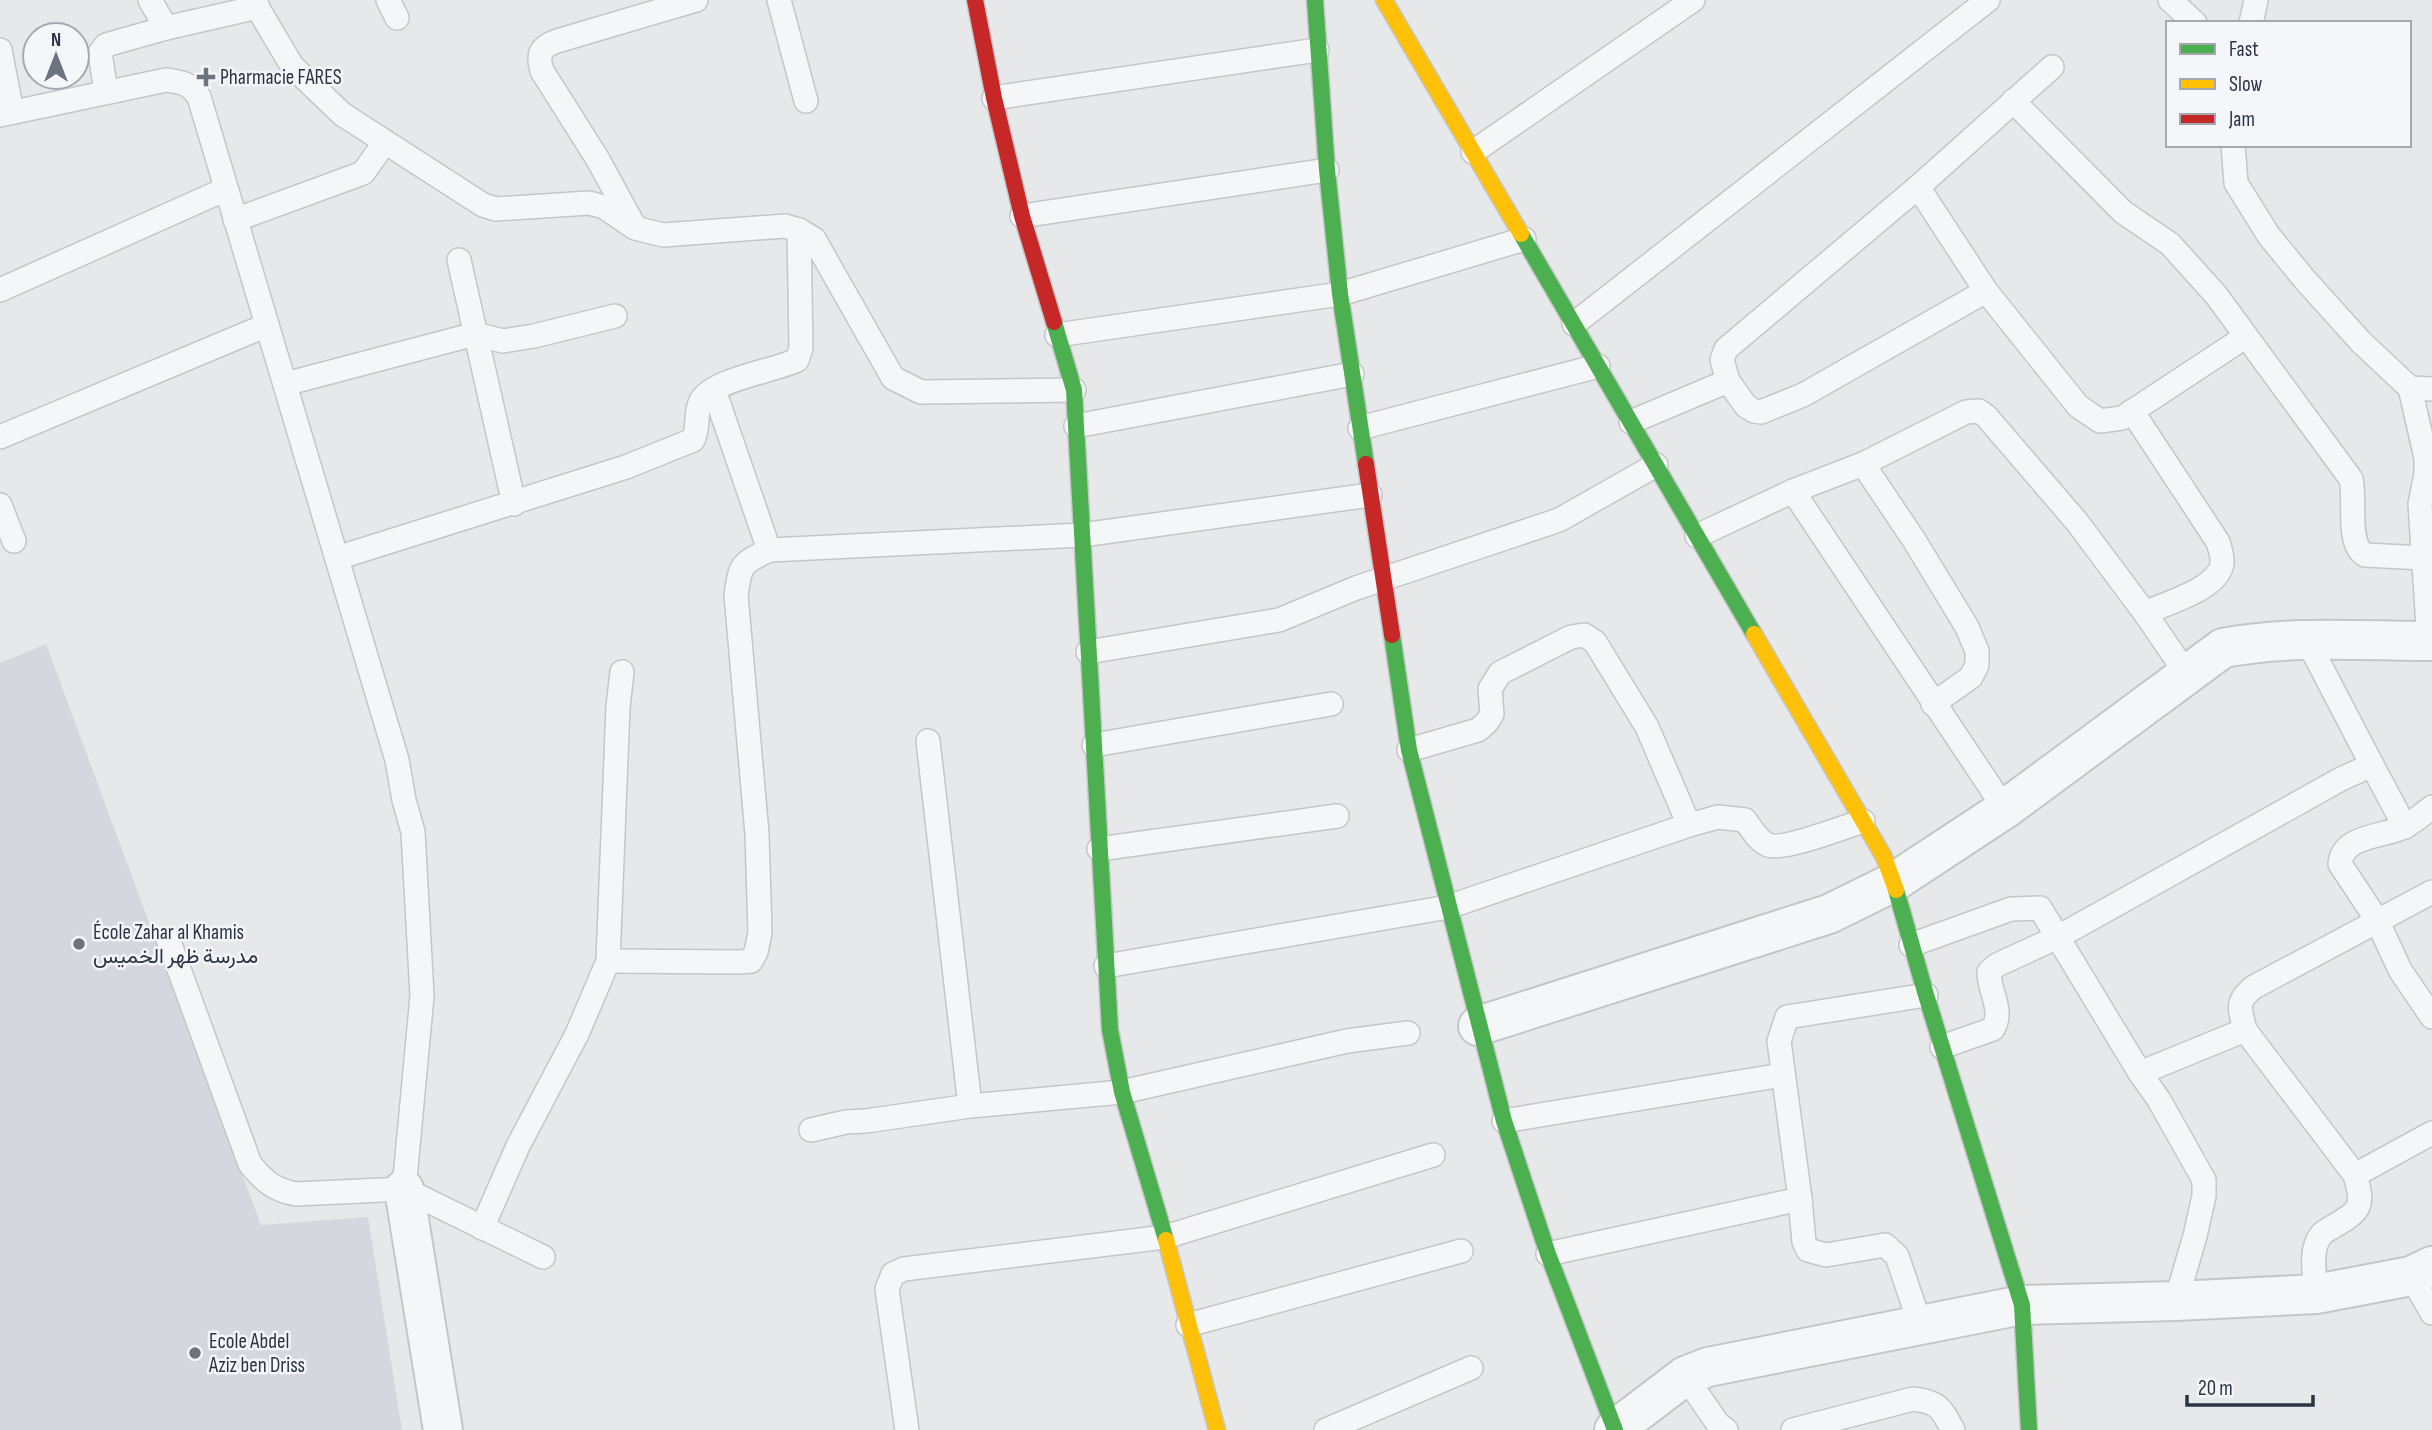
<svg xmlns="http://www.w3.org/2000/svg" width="2432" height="1430" viewBox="0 0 2432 1430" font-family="'Sofia Sans Condensed',Vazirmatn,sans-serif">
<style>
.built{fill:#d4d7dd}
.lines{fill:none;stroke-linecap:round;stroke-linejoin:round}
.lane-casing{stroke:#c4c6c8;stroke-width:26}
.street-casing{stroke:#c4c6c8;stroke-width:42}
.fast-casing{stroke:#c4c6c8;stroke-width:19}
.slow-casing{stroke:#c4c6c8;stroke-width:19}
.jam-casing{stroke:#c4c6c8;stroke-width:19}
.lane{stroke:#f5f6f7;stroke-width:23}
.street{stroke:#f5f6f7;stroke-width:38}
.fast{stroke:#4caf50;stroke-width:16}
.slow{stroke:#ffc107;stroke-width:16}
.jam{stroke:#c62828;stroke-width:16}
.poi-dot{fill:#6c737f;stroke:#f4f6f9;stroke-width:2.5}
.labels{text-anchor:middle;stroke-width:5;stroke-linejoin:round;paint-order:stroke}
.poi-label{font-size:21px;fill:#2b3445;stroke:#f4f6f9;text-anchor:start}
</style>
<rect width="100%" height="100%" fill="#e6e8ea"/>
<path class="built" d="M46,644L261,1225L368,1217L402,1430H0V663Z"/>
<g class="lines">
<g class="lane-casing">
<g id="lane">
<path d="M150,0L166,28"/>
<path d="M253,0L292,66L342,114L483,205L496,209L589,203L604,207L635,228L663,235L785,226L799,230L814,239L893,378L921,392L1074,390"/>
<path d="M388,0L397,18"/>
<path d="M779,0L806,101"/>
<path d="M2170,0L2195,23"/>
<path d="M2251,23L2256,0"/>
<path d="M0,50L12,112"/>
<path d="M106,92L100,53L106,45L166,28L258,7"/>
<path d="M994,98L1317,50"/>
<path d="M2013,101L2123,212L2170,244L2216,295L2351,479C2356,499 2346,544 2365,555L2424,558"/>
<path d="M0,115L166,80C181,82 190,83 199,97L397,760L404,800L413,832L422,996L404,1189"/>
<path d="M2233,145L2236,183L2269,236L2306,281L2361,342L2410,388L2432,389"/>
<path d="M1473,152L1693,0"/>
<path d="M1918,187L1986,291L2078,406L2100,421L2122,418L2245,337"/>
<path d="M1022,216L1327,170"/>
<path d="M235,220L363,173L385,142"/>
<path d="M633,224L597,158L542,71C537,54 540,47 557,41L696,0"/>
<path d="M459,260L514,504"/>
<path d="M0,290L226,189"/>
<path d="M1986,291L1803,395L1761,412L1754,411L1746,406L1728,381L1722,360L1726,349L1918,187L2052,67"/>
<path d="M1574,324L1988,0"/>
<path d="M1057,335L1340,294L1524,239"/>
<path d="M285,384L475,334L503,341L534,336L615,316"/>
<path d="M2410,388L2426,458V474L2420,504L2429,641"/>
<path d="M714,390L769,550"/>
<path d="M2132,411L2218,542C2220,549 2223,557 2222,564C2218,589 2166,603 2145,613"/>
<path d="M1631,422L1728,381"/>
<path d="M1076,426L1352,374"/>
<path d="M1360,428L1598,366"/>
<path d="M0,437L267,325"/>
<path d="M1863,464L1914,540L1967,627L1977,651V665L1971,677L1933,704"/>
<path d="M1793,491L2005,809"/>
<path d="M0,505L14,541"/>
<path d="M1697,536L1793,491L1863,464L1966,412L1979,411L1986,416L2077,522L2145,613L2186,673"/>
<path d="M337,558L626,467L693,440C699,428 695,415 700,403C708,380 775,371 797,360L801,348L799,230"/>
<path d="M2307,640L2372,765"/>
<path d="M1088,652L1279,620L1356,588L1559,520L1656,465"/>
<path d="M928,741L970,1106"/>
<path d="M1094,745L1331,704"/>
<path d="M1409,750L1478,730L1487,722L1492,714L1490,689L1500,673L1571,637L1584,635L1595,642L1647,727L1689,825"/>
<path d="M2432,807C2423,814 2414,822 2404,827C2383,837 2342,835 2340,864L2377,920L2400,970L2432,1017"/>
<path d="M1099,849L1337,816"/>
<path d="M168,939L250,1164C264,1181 274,1190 296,1194L404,1189L543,1257"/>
<path d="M1911,945L2011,909L2040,908L2140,1073L2159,1100L2204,1180V1196L2195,1236L2176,1301"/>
<path d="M608,961L739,962L751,961L756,952L760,933L757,834L736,595C741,563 740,565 769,550L1082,535L1370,495"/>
<path d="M1106,966L1448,907L1689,825L1718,817L1745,820C1751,828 1758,841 1768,845C1783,851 1844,827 1863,821"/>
<path d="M1942,1047L1993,1029C2004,1010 1989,992 1989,972L1997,965L2058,937L2341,779L2372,765L2405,827"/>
<path d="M2140,1073L2245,1030"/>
<path d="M1504,1121L1782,1075"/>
<path d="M811,1130L846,1122L866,1121L970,1106L1122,1092L1347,1041L1408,1033"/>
<path d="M2355,1175L2432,1133"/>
<path d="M1800,1199L1779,1041L1787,1017L1926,995"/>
<path d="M482,1228L518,1146L577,1034L608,961L618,707L622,672"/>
<path d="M1548,1254L1800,1199L1804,1242L1808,1250L1826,1255L1885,1245L1897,1256L1920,1324"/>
<path d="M2411,1276L2432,1313"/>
<path d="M2316,1294C2315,1276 2309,1250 2321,1235C2324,1231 2330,1229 2334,1226C2362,1210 2364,1205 2355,1175L2245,1030C2240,1008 2235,1002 2254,987L2432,892"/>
<path d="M1188,1325L1461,1251"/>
<path d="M1685,1376L1718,1424L1726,1430"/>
<path d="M907,1430L887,1289L893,1274L904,1269L1165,1237L1433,1155"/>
<path d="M1326,1430L1471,1368"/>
<path d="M1793,1430L1913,1399C1939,1402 1941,1408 1953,1430"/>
</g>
</g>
<g class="street-casing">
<g id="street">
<path d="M1478,1026L1829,914L1894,882L2005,809L2223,648C2291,635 2363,641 2432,641"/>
<path d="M404,1189L443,1430"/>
<path d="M1614,1430L1685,1376L1708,1367L2022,1305L2176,1301L2316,1294L2411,1276L2432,1266"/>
</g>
</g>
<g class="fast-casing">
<g id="fast">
<path d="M1315,0L1327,170L1340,294L1366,464"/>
<path d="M1521,234L1754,634"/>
<path d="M1054,322L1074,390L1110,1030L1122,1092L1166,1240"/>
<path d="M1392,635L1409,750L1504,1121L1548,1254L1615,1430"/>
<path d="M1896,890L1926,995L2022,1305L2029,1430"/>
</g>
</g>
<g class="slow-casing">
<g id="slow">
<path d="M1384,0L1521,234"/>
<path d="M1754,634L1884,857L1896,890"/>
<path d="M1166,1240L1217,1430"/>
</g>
</g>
<g class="jam-casing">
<g id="jam">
<path d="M975,0L994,98L1022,216L1054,322"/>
<path d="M1366,464L1392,635"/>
</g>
</g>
<use href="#lane" class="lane"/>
<use href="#street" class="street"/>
<use href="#fast" class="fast"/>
<use href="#slow" class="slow"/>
<use href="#jam" class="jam"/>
</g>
<g class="poi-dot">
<path d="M202.5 66.5h7v7h7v7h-7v7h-7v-7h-7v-7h7z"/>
<circle cx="79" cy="944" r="7"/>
<circle cx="195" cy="1353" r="7"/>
</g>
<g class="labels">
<g class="poi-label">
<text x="220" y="84">Pharmacie FARES</text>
<text x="93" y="939">École Zahar al Khamis<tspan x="93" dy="24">مدرسة ظهر الخميس</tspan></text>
<text x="209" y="1348">Ecole Abdel<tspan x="209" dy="24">Aziz ben Driss</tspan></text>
</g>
</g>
<rect x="2166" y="21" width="245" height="126" fill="#f4f6f9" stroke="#a4a8b1" stroke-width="2"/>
<rect x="2180" y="44" width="35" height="10" fill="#4caf50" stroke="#a4a8b1" stroke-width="2"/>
<text x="2229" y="56" font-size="21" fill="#2b3445">Fast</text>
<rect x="2180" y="79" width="35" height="10" fill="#ffc107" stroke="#a4a8b1" stroke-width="2"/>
<text x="2229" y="91" font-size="21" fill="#2b3445">Slow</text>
<rect x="2180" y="114" width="35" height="10" fill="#c62828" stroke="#a4a8b1" stroke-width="2"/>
<text x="2229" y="126" font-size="21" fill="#2b3445">Jam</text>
<g transform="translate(56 56)"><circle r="33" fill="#f4f6f9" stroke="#a4a8b1" stroke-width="2"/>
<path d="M0-5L12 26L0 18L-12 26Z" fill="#6c737f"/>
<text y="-10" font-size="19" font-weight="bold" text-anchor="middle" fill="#2b3445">N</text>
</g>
<path d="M2187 1395v10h126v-10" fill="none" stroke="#2b3445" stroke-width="3.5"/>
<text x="2198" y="1395" font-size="21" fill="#2b3445" stroke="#f4f6f9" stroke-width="5" paint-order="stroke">20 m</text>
</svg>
